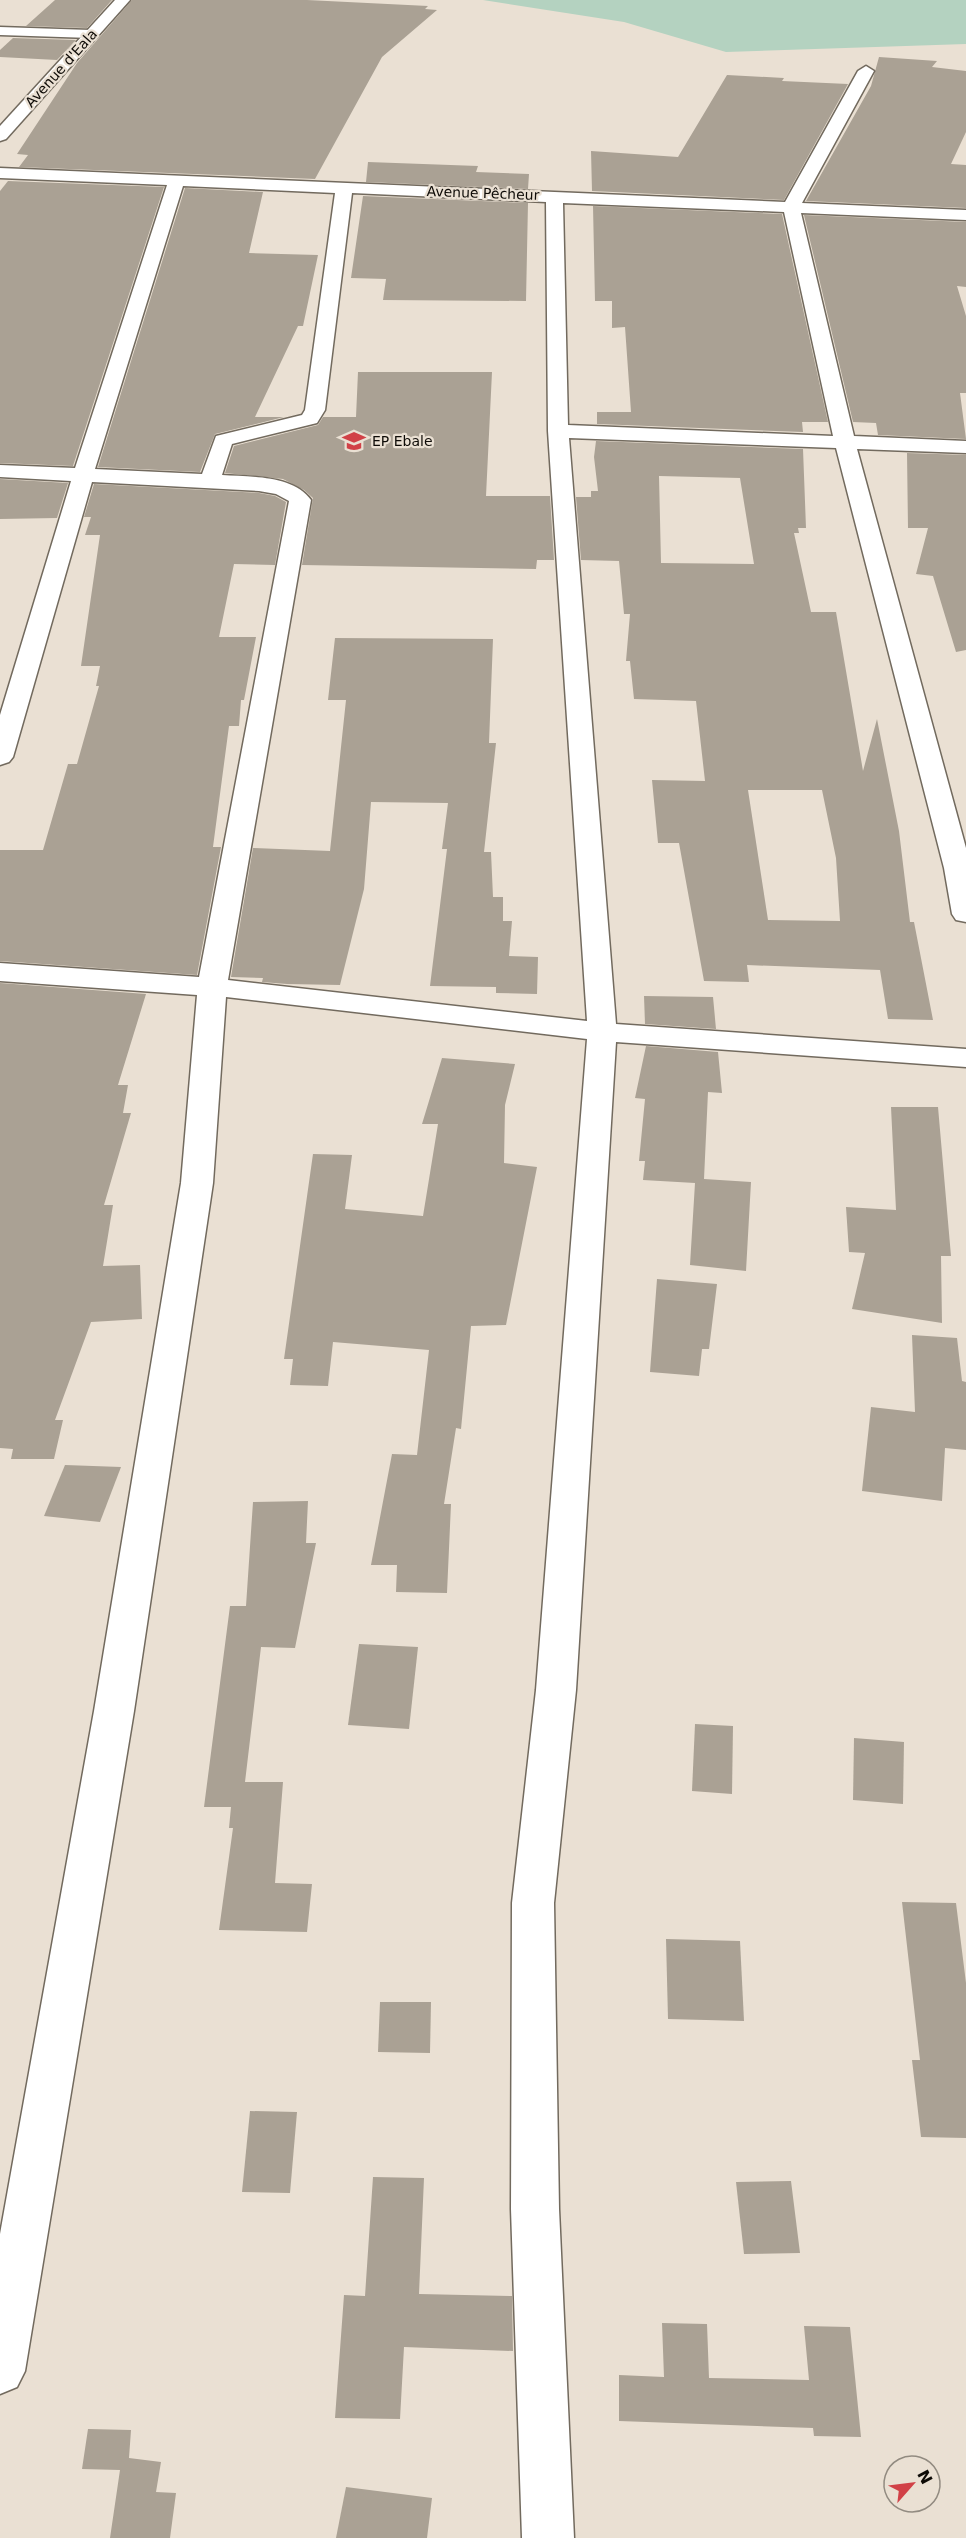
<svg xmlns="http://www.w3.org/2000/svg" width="966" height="2538" viewBox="0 0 966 2538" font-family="'DejaVu Sans',sans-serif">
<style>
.green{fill:#b4d2c0}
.building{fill:#aaa194;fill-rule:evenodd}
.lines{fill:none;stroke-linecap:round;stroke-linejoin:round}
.minor-casing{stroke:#726a5e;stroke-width:3}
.tertiary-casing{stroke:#726a5e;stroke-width:3}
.minor{fill:#fff;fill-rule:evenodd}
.tertiary{fill:#fff;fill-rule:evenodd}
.labels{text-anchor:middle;stroke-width:4.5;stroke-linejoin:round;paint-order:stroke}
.far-street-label{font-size:14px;fill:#0e0b07;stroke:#eae0d3}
.far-poi-label{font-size:14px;fill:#0e0b07;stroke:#eae0d3;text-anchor:start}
</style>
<rect width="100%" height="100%" fill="#eae0d3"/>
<path class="green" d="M483,0H966V44L726,52L624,22Z"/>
<g class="building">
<path d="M55,0H112L87,28L26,26Z"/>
<path d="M132,0H307L428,6L425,9L437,10L382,57L315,179L19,167L28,155L17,154L77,63Z"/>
<path d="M13,38L76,40L57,60L0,57V50Z"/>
<path d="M879,57L937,61L932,67L966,71V132L951,164L966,165V208L806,201L871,86Z"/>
<path d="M727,75L784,78L782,81L848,84L784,200L592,191L591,151L678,157Z"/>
<path d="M368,162L478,166L476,172L529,174L528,189L366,182Z"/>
<path d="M8,181L164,187L73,466L0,463V191Z"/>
<path d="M185,188L263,192L249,253L318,255L303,326H298L255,417H284L215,434L200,472L98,467Z"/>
<path d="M363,196L528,203L526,301L383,300L386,279L351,278Z"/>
<path d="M593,206L782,214L828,422H802L803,432L597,424V412H631L625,327L612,328V301H595Z"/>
<path d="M804,215L966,222V287L957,286L966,316V393H960L966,439L878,435L876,423L853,422Z"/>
<path d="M358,372H492L486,496H550L554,560H537L536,569L302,565L313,498L304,490L283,479L225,473L234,446L318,425L323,417H356Z"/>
<path d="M596,441L803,449L806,528H798L799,533H794L811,612H836L863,771L877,719L899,831L910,922H914L933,1020L888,1019L880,970L747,965L749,982L704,981L679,843H658L652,780L705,781L696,701L634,699L630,661H626L630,614H624L619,561L581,560L576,497H591V491H598L594,457ZM659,476L740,478L754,564L661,563ZM748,790H822L836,858L840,921L768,920Z"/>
<path d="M907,453L966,455V650L956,652L933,576L916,574L928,528H908Z"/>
<path d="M0,479L68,483L57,518L0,519Z"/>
<path d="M94,484L259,493L275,496L286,502L275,565L234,564L219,637H256L244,700H241L239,726H229L213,847H221L197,975L0,961V850H43L68,764H77L99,686H96L100,666H81L100,535H85L91,517H84Z"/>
<path d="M335,638L493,639L489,743H496L484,852H491L493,897H503V921H512L509,956L538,957L537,994L496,993V987L430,986L447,849H442L448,803L371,802L364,889L340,985L287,984L262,982L263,978L231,977L253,848L330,851L346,700H328Z"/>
<path d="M0,983L146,994L118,1085H128L123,1113H131L104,1205H113L103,1266L140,1265L142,1319L91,1322L55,1420H63L54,1459H11L13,1449L0,1448Z"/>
<path d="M644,996L713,997L716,1029L645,1024Z"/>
<path d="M646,1046L718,1052L722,1093L708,1092L704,1179L751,1182L746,1271L690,1265L695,1183L643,1180L645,1161H639L645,1099L635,1098Z"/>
<path d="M442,1058L515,1064L505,1105L504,1163L537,1167L506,1325L471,1326L461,1429L456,1428L444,1504H451L447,1593L396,1592L397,1565H371L392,1454L417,1455L429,1350L333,1342L328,1386L290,1385L293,1359H284L313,1154L352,1155L345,1209L423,1216L438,1124H422Z"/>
<path d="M891,1107H938L951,1256H941L942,1323L852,1309L865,1253L849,1252L846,1207L896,1210Z"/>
<path d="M657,1279L717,1284L709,1349H702L699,1376L650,1372Z"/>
<path d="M912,1335L957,1338L962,1381L966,1382V1450L945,1448L942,1501L862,1491L871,1407L915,1412Z"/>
<path d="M65,1465L121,1467L100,1522L44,1516Z"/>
<path d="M308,1501L306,1543H316L295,1648L261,1647L245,1782H283L275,1883L312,1884L307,1932L219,1930L233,1828H229L231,1807H204L230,1606H246L253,1502Z"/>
<path d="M359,1644L418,1647L409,1729L348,1725Z"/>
<path d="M695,1724L733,1726L732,1794L692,1791Z"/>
<path d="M854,1738L904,1742L903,1804L853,1800Z"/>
<path d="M902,1902L956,1903L966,1983V2138L921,2137L912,2060H920Z"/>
<path d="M666,1939L740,1941L744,2021L668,2019Z"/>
<path d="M380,2002H431L430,2053L378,2052Z"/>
<path d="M250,2111L297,2112L290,2193L242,2192Z"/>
<path d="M373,2177L424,2178L419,2294L512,2296L513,2351L404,2347L400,2419L335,2418L344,2295L365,2296Z"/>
<path d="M791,2181L800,2253L744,2254L736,2182Z"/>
<path d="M662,2323L707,2324L709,2378L809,2380L804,2326L850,2327L861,2437L814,2436L813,2428L619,2421V2375L664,2377Z"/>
<path d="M88,2429L131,2430L129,2458L161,2462L156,2492L176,2493L170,2538H110L120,2470L82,2469Z"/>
<path d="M346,2487L432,2498L427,2538H336Z"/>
</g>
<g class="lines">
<g class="minor-casing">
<g id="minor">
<path d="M0,27L91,30L98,34L91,38L0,35Z"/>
<path d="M866,66L874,71L802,203L966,210V220L801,213L854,436L966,441V453L857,449L966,848V922L956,920L952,914L944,868L836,448L569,438L616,1024L966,1049V1067L616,1042L576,1690L554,1903L559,2209L574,2538H522L511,2209L512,1903L536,1690L587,1039L226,997L213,1183L134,1711L25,2371L17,2387L0,2394V2234L94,1711L181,1183L197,995L0,981V963L199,977L289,501L276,494L259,491L92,482L13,757L9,762L0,765V715L71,481L0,477V465L75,468L167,185L0,178V168L785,202L858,71ZM183,186L335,193L305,410L302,415L216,436L202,474L95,469ZM352,193L546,202L548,431L587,1021L228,980L311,500C293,475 250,477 222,475L232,444L317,423L325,410ZM563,203L784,212L833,436L568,425Z"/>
</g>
</g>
<g class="tertiary-casing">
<path id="tertiary" d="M115,0H130L6,139L0,141V126Z"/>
</g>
<use href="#minor" class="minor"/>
<use href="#tertiary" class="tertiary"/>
</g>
<defs>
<g id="school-bare" transform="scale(1.8)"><path d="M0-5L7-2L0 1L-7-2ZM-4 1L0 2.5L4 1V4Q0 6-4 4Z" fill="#d14147" stroke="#eae0d3" stroke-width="2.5" paint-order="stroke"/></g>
</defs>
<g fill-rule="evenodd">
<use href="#school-bare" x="354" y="441"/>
</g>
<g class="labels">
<g class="far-street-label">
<text transform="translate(61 68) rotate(-48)" y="5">Avenue d'Eala</text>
<text transform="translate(483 193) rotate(2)" y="5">Avenue Pêcheur</text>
</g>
<g class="far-poi-label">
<text x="372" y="446">EP Ebale</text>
</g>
</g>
<g transform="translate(912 2484) rotate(62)"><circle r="28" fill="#eae0d3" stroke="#928b81" stroke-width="1.5"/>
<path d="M0-4.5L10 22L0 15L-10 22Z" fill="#d14147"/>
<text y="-9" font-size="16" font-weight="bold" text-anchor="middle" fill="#0e0b07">N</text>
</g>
</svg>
